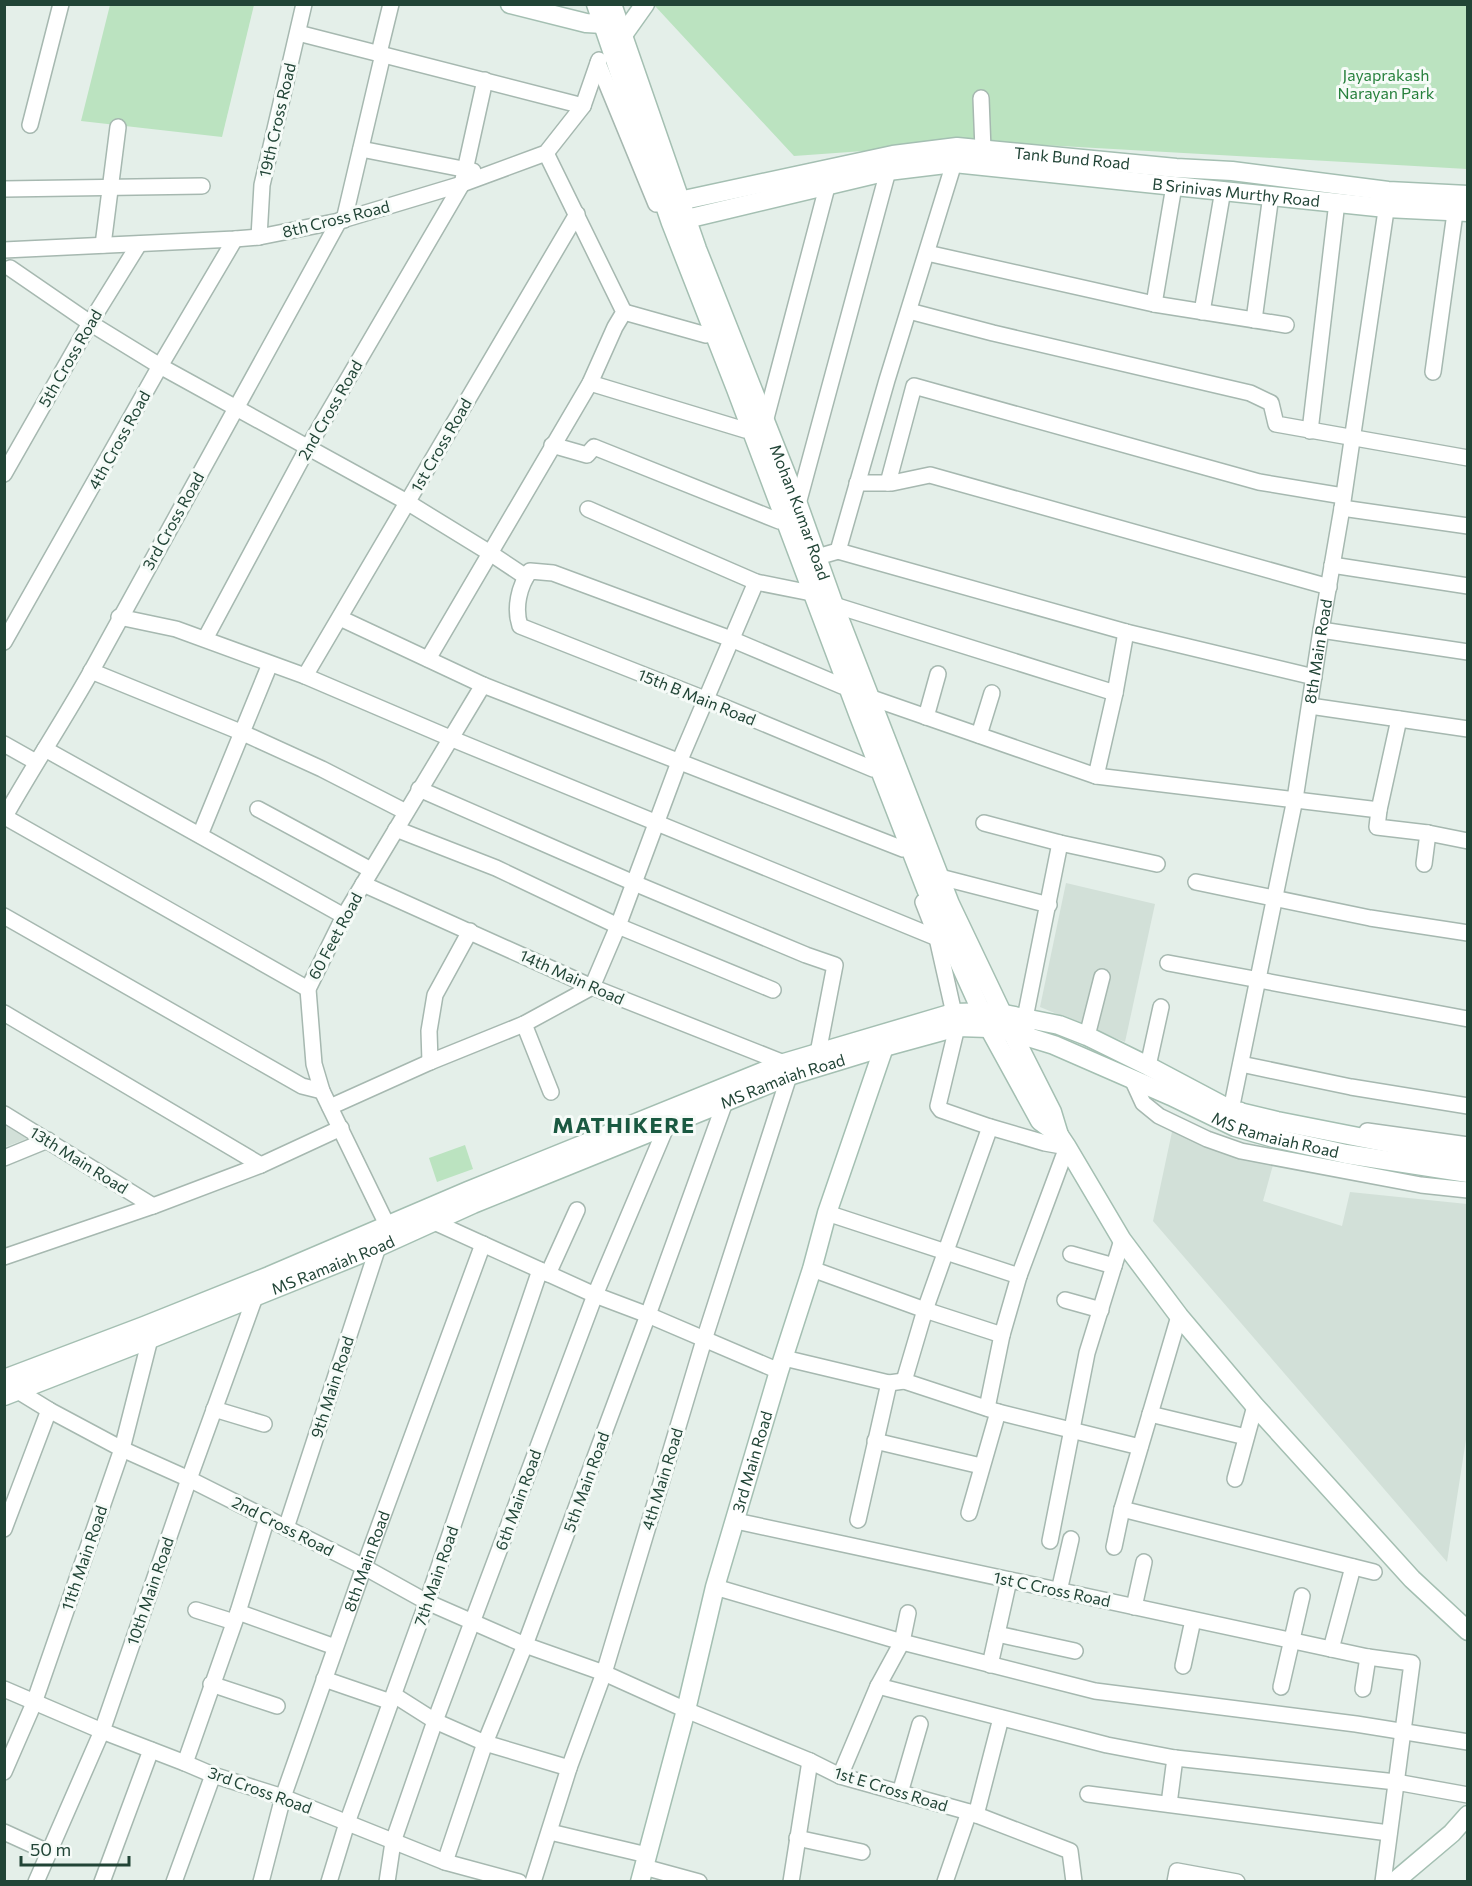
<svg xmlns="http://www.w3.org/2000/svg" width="1472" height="1886" viewBox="0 0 1472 1886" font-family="Commissioner,sans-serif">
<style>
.built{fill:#d2e0d8}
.green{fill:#bbe3c0}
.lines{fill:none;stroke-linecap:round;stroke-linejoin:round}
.street-casing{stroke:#a6b8b0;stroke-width:18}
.secondary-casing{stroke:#a4bfb2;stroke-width:21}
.street{stroke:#fff;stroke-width:15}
.secondary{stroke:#fff;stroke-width:18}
.labels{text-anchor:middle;stroke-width:6;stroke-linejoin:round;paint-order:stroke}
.park-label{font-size:16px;fill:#26803c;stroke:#f6fbf8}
.street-label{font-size:16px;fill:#214436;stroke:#f6fbf8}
.district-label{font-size:22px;font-weight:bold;letter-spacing:1.5px;fill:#1a5941;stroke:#f6fbf8}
</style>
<rect width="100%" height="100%" fill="#e4efe9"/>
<g class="built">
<path d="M1066,883L1155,904L1125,1042L1040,1007Z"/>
<path d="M5,1124L29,1138L5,1147Z"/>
<path d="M1173,1127L1273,1165L1263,1201L1342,1226L1350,1192L1467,1204V1433L1447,1562L1153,1221Z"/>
</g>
<g class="green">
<path d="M656,4L1467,5V169L989,142L794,156L655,6Z"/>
<path d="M110,5H254L222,137L81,121Z"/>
<path d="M465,1145L473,1169L437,1182L429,1158Z"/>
</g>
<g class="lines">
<g class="street-casing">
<g id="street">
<path d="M298,33L583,106"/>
<path d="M379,53L391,4"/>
<path d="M598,63L656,204"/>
<path d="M981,98L983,150"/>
<path d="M30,125L61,4"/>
<path d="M361,149L473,171"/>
<path d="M4,189L202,186"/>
<path d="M344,220L383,54"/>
<path d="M259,237L262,185L304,4"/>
<path d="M103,245L118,127"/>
<path d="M4,250L235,239L259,237L339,221L462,184L546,153L583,106L599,60"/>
<path d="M927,253L1154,304L1286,325"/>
<path d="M10,268L90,323L160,366L407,502L490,553L526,577"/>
<path d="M1154,304L1174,186"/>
<path d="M909,311L993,333L1250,393L1271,403L1276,424L1468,458"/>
<path d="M624,312L706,335"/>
<path d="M1202,312L1223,190"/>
<path d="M1254,320L1271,195"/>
<path d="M1433,372L1455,213"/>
<path d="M590,383L745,430"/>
<path d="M765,422L827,187"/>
<path d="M1310,431L1337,202"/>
<path d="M552,445L587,455L594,447L779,521"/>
<path d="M4,474L90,323L139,244"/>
<path d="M857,483H892L930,475L1329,587"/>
<path d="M888,483L914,386L1259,482L1343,496"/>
<path d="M798,504L888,171"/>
<path d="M1342,508L1468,526"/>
<path d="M588,509L756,582L806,592L821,587"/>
<path d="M838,551L1126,632L1314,677"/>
<path d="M807,560L838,551L887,380L954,163"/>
<path d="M1332,565L1468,586"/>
<path d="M834,605L1115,693"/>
<path d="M119,617L176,629L305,676L450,738L937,938"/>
<path d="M340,618L483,685L903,849"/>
<path d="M1321,630L1468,652"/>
<path d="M205,639L307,449L462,184L485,80"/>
<path d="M4,642L160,366L235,239"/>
<path d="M428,659L590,383L615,327L624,312L546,153"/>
<path d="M91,671L243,733L322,769L406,812"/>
<path d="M305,676L577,214"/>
<path d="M842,686L731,639L553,573L530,571C519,586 514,608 520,626L705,699L873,769"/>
<path d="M869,697L1096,776L1379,810"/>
<path d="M1310,706L1468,729"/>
<path d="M926,717L938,674"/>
<path d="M1399,719L1379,810L1377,827L1428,833L1468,841"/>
<path d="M979,735L992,693"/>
<path d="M4,744L36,762"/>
<path d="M45,749L344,916"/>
<path d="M1096,776L1115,693L1126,632"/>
<path d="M419,789L634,883L806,955L835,965L818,1053"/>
<path d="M258,809L371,870"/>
<path d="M5,817L308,989"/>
<path d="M4,818C32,768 64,720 92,670C173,520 257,371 339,221"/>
<path d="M984,823L1060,843L1157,864"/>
<path d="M396,829L496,868L618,926L773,990"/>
<path d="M200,835L270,664"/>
<path d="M1424,864L1428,833"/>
<path d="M940,877L1049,905"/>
<path d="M1196,882L1370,918L1468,933"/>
<path d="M363,884L592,987L784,1063"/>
<path d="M923,902L937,938L957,1027L938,1106L941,1110L990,1127"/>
<path d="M4,916L302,1086L322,1091"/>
<path d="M1168,963L1468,1019"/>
<path d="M4,1013L261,1165"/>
<path d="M524,1024L551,1092"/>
<path d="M1027,1029L1025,1018L1060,843"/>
<path d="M1087,1036L1102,977"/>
<path d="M430,1062L429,1031L435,995L470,931"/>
<path d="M1241,1064L1351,1087L1468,1106"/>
<path d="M1148,1066L1161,1007"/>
<path d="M1132,1079L1143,1103L1159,1116L1207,1139L1241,1151L1421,1185L1468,1190"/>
<path d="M330,1107L430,1062L524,1024L592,987L618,926L679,762L756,582"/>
<path id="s1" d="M1240,1110H1231L1295,799L1321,630L1342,508L1388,197"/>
<path d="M4,1114L153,1206"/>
<path d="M1367,1131L1468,1145"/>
<path d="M4,1158L48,1140"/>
<path d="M827,1213L1019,1276"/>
<path d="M432,1221L595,1295L648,1315L779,1371"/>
<path d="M392,1235L322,1091L314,1064L308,989L344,916L483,685"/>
<path d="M1071,1254L1114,1266"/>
<path d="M4,1257L153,1206L261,1165L341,1128"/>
<path d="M812,1269L925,1310L1002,1335"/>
<path d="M548,1274L577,1210"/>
<path d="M1065,1300L1101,1310"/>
<path d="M784,1358L889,1383L904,1381L998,1412L1140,1447"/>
<path d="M904,1381L925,1310L990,1127L1045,1143L1067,1147L1019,1276L1002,1335L987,1408"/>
<path d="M18,1391L49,1410L122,1449L189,1479L364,1567L427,1602L525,1645L604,1673L686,1710L810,1761L840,1776L969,1812L1070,1851L1074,1882"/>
<path d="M214,1409L264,1424"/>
<path d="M1150,1414L1246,1437"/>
<path d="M875,1441L981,1466"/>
<path d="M1235,1479L1255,1406"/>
<path d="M1122,1509L1374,1572"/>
<path d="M969,1513L998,1412"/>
<path d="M858,1520L889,1383"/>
<path d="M736,1521L1368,1657L1412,1663L1383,1882"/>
<path d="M286,1528L378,1247"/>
<path d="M4,1529L49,1410"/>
<path d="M1050,1541L1087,1353L1122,1240"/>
<path d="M1114,1547L1122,1509L1179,1316"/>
<path d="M715,1587L902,1642L1095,1691L1356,1724L1468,1742"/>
<path d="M1059,1591L1071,1539"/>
<path d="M1134,1607L1144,1562"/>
<path d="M196,1610L234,1622"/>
<path d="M238,1612L335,1647"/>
<path d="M997,1634L1075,1651"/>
<path d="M1331,1649L1353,1567"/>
<path d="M990,1665L1009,1580"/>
<path d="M1183,1666L1193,1620"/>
<path d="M324,1679L391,1702"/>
<path d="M211,1684L277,1706"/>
<path d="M878,1686L1107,1745L1175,1758L1396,1782L1468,1795"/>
<path d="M1281,1687L1302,1596"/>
<path d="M4,1689L102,1731L185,1763L213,1775L283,1797L445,1862L519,1882"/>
<path d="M1363,1689L1368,1657"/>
<path d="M394,1695L435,1721L485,1743L569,1768"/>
<path d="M185,1763L238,1612L267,1518"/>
<path d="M4,1772L34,1703L122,1449L150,1339"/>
<path d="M840,1776L878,1686L902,1642L908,1613"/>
<path d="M900,1793L920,1724"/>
<path d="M1088,1794L1389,1833"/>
<path d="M1169,1804L1175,1758"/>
<path d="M976,1815L1001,1718"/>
<path d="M4,1832L48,1852"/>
<path d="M550,1832L647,1855"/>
<path d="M797,1838L862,1852"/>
<path d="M445,1862L485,1743L525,1645L648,1315L725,1102"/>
<path d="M644,1867L699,1882"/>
<path d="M36,1882L102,1731L189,1479L255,1297"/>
<path d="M102,1882L151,1750"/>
<path d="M174,1882L213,1775"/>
<path id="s2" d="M261,1882L283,1797L364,1567L483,1244"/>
<path d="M329,1882L347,1823L427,1602L540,1270"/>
<path d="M387,1882L393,1842L435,1721L595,1295L667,1125"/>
<path d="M533,1882L569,1768L604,1673L704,1340L789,1076"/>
<path d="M791,1882L810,1761"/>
<path d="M945,1882L969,1812"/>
<path d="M1175,1882L1177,1871L1237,1882"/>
</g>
</g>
<g class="secondary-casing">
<g id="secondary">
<path d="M510,4L586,23L603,24"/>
<path d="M596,4L671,223L736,389L859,716L926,889L989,1028L1040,1121L1059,1135L1067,1147L1122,1240L1179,1316L1255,1406L1412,1579L1468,1631"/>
<path id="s3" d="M612,4L697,249L798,504L834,605L950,904L1002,1013L1052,1112L1059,1135"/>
<path d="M618,42L645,4"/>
<path id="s4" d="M670,203L893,155L957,147L1176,168L1232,171L1388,191L1468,195"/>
<path id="s5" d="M674,222L888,171L954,163L1386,208L1468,212"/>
<path d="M4,1379L144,1326L269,1276L468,1191L784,1063L953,1013L994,1012L1059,1025L1087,1036L1148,1066L1231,1110L1277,1121L1450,1155L1468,1157"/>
<path id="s6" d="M4,1396L150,1339L378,1247L473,1204L789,1076L884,1047L957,1027L989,1028L1012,1032L1054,1045L1171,1096L1235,1127L1274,1138L1346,1154L1468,1173"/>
<path id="s7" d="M640,1882L686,1710L715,1587L779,1371L812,1269L827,1213L884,1047"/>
<path d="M1394,1882L1452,1833L1468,1815"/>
</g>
</g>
<use href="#street" class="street"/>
<use href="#secondary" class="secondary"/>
</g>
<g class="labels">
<g class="park-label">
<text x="1386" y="81">Jayaprakash<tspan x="1386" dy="18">Narayan Park</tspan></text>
</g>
<g class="street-label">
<text transform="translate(277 120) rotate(-77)" y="6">19th Cross Road</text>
<text dy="6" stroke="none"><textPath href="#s4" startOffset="408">Tank Bund Road</textPath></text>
<text dy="6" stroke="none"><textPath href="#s5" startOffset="570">B Srinivas Murthy Road</textPath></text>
<text transform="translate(336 219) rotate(-14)" y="6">8th Cross Road</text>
<text transform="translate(70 358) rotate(-60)" y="6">5th Cross Road</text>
<text transform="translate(330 410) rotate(-60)" y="6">2nd Cross Road</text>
<text transform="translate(119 440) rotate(-61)" y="6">4th Cross Road</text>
<text transform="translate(441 445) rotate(-60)" y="6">1st Cross Road</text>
<text dy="6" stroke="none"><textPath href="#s3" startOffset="542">Mohan Kumar Road</textPath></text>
<text transform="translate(173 521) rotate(-61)" y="6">3rd Cross Road</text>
<text dy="6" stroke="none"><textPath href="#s1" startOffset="476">8th Main Road</textPath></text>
<text transform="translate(697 697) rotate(22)" y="6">15th B Main Road</text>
<text transform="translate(335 936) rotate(-62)" y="6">60 Feet Road</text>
<text transform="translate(572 977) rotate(24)" y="6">14th Main Road</text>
<text dy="6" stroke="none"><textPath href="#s6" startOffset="840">MS Ramaiah Road</textPath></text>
<text dy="6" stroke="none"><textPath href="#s6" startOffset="1362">MS Ramaiah Road</textPath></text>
<text transform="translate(79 1160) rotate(32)" y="6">13th Main Road</text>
<text dy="6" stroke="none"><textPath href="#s6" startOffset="354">MS Ramaiah Road</textPath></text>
<text transform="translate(332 1387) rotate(-72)" y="6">9th Main Road</text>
<text dy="6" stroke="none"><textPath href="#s7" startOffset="435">3rd Main Road</textPath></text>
<text transform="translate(662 1479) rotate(-73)" y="6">4th Main Road</text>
<text transform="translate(586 1482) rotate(-70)" y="6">5th Main Road</text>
<text transform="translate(518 1500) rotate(-70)" y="6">6th Main Road</text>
<text transform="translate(283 1526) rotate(27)" y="6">2nd Cross Road</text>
<text transform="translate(84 1558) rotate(-71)" y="6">11th Main Road</text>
<text dy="6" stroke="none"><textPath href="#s2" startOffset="338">8th Main Road</textPath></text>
<text transform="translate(436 1576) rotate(-71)" y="6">7th Main Road</text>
<text transform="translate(1052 1589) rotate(12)" y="6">1st C Cross Road</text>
<text transform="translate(150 1591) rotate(-71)" y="6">10th Main Road</text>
<text transform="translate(891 1789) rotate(17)" y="6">1st E Cross Road</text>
<text transform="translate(260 1790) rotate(20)" y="6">3rd Cross Road</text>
</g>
<g class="district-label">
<text x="624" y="1133">MATHIKERE</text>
</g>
</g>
<rect width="1472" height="1886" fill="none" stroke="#214436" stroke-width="12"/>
<path d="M21 1856v9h108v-9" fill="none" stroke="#214436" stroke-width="3"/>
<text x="30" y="1856" font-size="18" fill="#214436" stroke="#f6fbf8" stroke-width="4.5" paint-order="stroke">50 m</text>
</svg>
